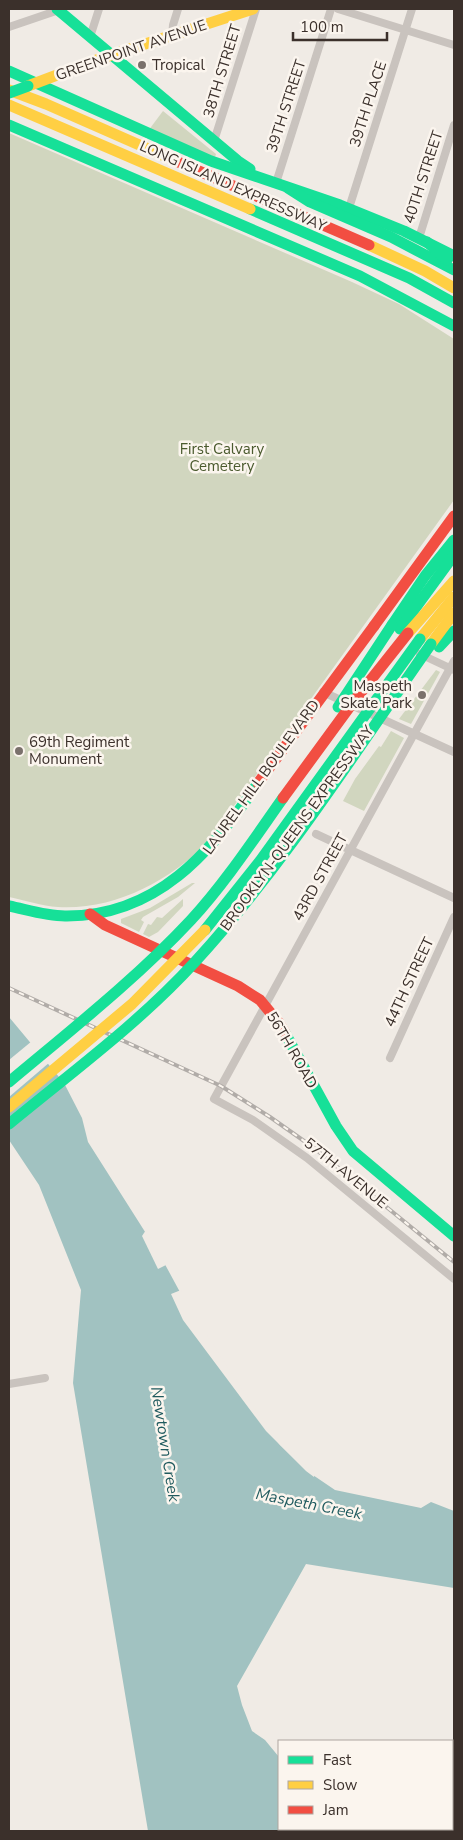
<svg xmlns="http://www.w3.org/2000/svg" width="463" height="1840" viewBox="0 0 463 1840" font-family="'Nunito Sans',sans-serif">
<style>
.green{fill:#d1d6bf}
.water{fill:#a1c2c1}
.pier{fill:#f0ebe5}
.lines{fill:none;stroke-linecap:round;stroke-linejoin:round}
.street{stroke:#c9c3be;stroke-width:8}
.fast{stroke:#16e098;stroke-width:11}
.slow{stroke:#ffcf43;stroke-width:11}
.jam{stroke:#f24e42;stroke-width:11}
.rail-casing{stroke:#b1aca8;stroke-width:4}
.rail{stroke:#fbf5ee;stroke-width:2;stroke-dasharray:5.5;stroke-linecap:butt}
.fast-bridge{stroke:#16e098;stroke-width:11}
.slow-bridge{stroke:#ffcf43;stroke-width:11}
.jam-bridge{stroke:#f24e42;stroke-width:11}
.poi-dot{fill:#7a716c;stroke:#fbf5ee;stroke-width:2}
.labels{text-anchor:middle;stroke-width:5;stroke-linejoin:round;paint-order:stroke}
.street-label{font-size:15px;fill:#3b302b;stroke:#fbf5ee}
.poi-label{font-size:15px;fill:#3b302b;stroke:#fbf5ee;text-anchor:start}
.park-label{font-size:15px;fill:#4a5a2e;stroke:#fbf5ee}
.water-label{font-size:16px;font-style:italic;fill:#1f5a5e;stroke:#fbf5ee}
</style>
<rect width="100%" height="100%" fill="#f0ebe5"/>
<g class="green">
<path d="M163,111L216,154L215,157L148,131Z"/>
<path d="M9,133L352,282L399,304L454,339V500L208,842C168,882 115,910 58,907C42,906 24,900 9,897Z"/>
<path d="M436,670L440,672L411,724L399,719Z"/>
<path d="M391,731L404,738L364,811L343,801L355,779L379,746L381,747Z"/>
<path d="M192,883H195L178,897L143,917L141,920L144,922L139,932L121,923V919L150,908Z"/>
<path d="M183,899V906L158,932L149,937L143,934L148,924L151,925L157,917L162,918Z"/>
</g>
<path class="water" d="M9,1017L64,1083L82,1118L88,1142L161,1257L194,1318L250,1406L280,1445L307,1471L335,1490L421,1508L431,1502L454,1511V1588L306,1564L237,1686L242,1705L252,1731L265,1740L279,1757V1829H290V1831H148L73,1383L81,1290L39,1185L9,1140Z"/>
<g class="pier">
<path d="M32,1041L50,1062L9,1097V1060Z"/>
<path d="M146,1230L156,1245L166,1265L158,1269L142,1236Z"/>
<path d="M181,1290L208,1337L260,1416L282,1444L315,1473L314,1477L306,1471L266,1431L183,1320L171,1294Z"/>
</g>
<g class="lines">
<g class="street">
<path d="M338,9L454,45"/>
<path d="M9,27L59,10"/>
<path d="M172,36L173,25L178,9"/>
<path d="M90,37L99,9"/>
<path d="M214,141L256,9"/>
<path d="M276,183L331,9"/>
<path d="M349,208L412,9"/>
<path d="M419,238L454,125"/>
<path d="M420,654L454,670"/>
<path d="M454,661L214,1099L253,1120L307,1158L454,1279"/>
<path d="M323,692L454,752"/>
<path d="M316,834L454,898"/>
<path d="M390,1058L454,917"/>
<path d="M9,1384L45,1378"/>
</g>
<g class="fast">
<path d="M57,9L238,161L250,169"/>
<path d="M9,71L211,161L340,205L404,231L454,256"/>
<path d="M9,125L360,276L454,326"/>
<path d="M288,188L310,202L391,237L454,270"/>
<path d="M250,209L409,278L454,303"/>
<path d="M427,242L447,260"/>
<path d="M392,625L425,576L454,540"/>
<path d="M400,629L454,555"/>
<path d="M439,647L454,631"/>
<path d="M9,906C28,910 46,916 65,916C156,917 212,852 258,783"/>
<path d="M285,1033L336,1126L353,1151L454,1236"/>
</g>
<g class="slow">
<path d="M28,86L102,58L253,9"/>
<path d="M9,90L46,104L169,158"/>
<path d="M9,105L250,209"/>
<path d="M369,245L425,271L454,288"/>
<path d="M408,633L454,581"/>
<path d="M420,639L454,597"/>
<path d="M431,644L454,613"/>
</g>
<g class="jam">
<path d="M169,158L369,245"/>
<path d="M374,626L454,516"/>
<path d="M258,783L374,626"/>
<path d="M90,914L105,925L238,986L260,1000L279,1023L285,1033"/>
</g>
<g class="rail-casing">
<path id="rail" d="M9,988L221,1086L270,1117L314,1148L454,1262"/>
</g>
<use href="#rail" class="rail"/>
<g class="fast-bridge">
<path d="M9,93L28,86"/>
<path d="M338,707L392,625"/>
<path d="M205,930L260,861L420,639"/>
<path d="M9,1082C71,1030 136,979 191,920C225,883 254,839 283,798"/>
<path d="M9,1124C72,1072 139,1023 194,963C284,865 355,752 431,644"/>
</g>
<path class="slow-bridge" d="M9,1107L132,1004L205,930"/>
<path class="jam-bridge" d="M283,798L354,701L408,633"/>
</g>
<g class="poi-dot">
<circle cx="142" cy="65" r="5"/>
<circle cx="422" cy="695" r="5"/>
<circle cx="19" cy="751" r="5"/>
</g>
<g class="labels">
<g class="street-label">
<text transform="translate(131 50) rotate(-19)" y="5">GREENPOINT AVENUE</text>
<text transform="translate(222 71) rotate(-73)" y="5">38TH STREET</text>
<text transform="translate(368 104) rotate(-72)" y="5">39TH PLACE</text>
<text transform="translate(286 106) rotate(-72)" y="5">39TH STREET</text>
<text transform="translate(423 177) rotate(-72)" y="5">40TH STREET</text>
<text transform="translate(233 186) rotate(24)" y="5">LONG ISLAND EXPRESSWAY</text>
<text transform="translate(261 777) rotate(-54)" y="5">LAUREL HILL BOULEVARD</text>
<text transform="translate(297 828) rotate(-54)" y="5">BROOKLYN-QUEENS EXPRESSWAY</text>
<text transform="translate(320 877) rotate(-61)" y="5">43RD STREET</text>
<text transform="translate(409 982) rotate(-65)" y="5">44TH STREET</text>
<text transform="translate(292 1050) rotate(60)" y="5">56TH ROAD</text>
<text transform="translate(346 1173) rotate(39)" y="5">57TH AVENUE</text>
</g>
<g class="poi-label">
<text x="152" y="70">Tropical</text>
<text x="412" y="691" text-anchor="end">Maspeth<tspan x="412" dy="17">Skate Park</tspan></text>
<text x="29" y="747">69th Regiment<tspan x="29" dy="17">Monument</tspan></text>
</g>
<g class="park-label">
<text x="222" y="454">First Calvary<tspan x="222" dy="17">Cemetery</tspan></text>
</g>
<g class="water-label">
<text transform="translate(166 1444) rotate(81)" y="6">Newtown Creek</text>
<text transform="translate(309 1503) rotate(11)" y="6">Maspeth Creek</text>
</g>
</g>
<rect width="463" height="1840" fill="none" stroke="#3b302b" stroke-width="20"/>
<rect x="278" y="1740" width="175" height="90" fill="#fbf5ee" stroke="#aea6a0"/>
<rect x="288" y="1756" width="25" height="8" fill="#16e098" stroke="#aea6a0"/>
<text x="323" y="1765" font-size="15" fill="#3b302b">Fast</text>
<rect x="288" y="1781" width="25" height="8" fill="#ffcf43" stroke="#aea6a0"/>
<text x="323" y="1790" font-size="15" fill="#3b302b">Slow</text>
<rect x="288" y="1806" width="25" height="8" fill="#f24e42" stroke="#aea6a0"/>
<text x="323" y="1815" font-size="15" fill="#3b302b">Jam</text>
<path d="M293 32v8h94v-8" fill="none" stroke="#3b302b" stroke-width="2.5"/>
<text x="300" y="32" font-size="15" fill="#3b302b" stroke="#fbf5ee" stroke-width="4" paint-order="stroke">100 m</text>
</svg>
